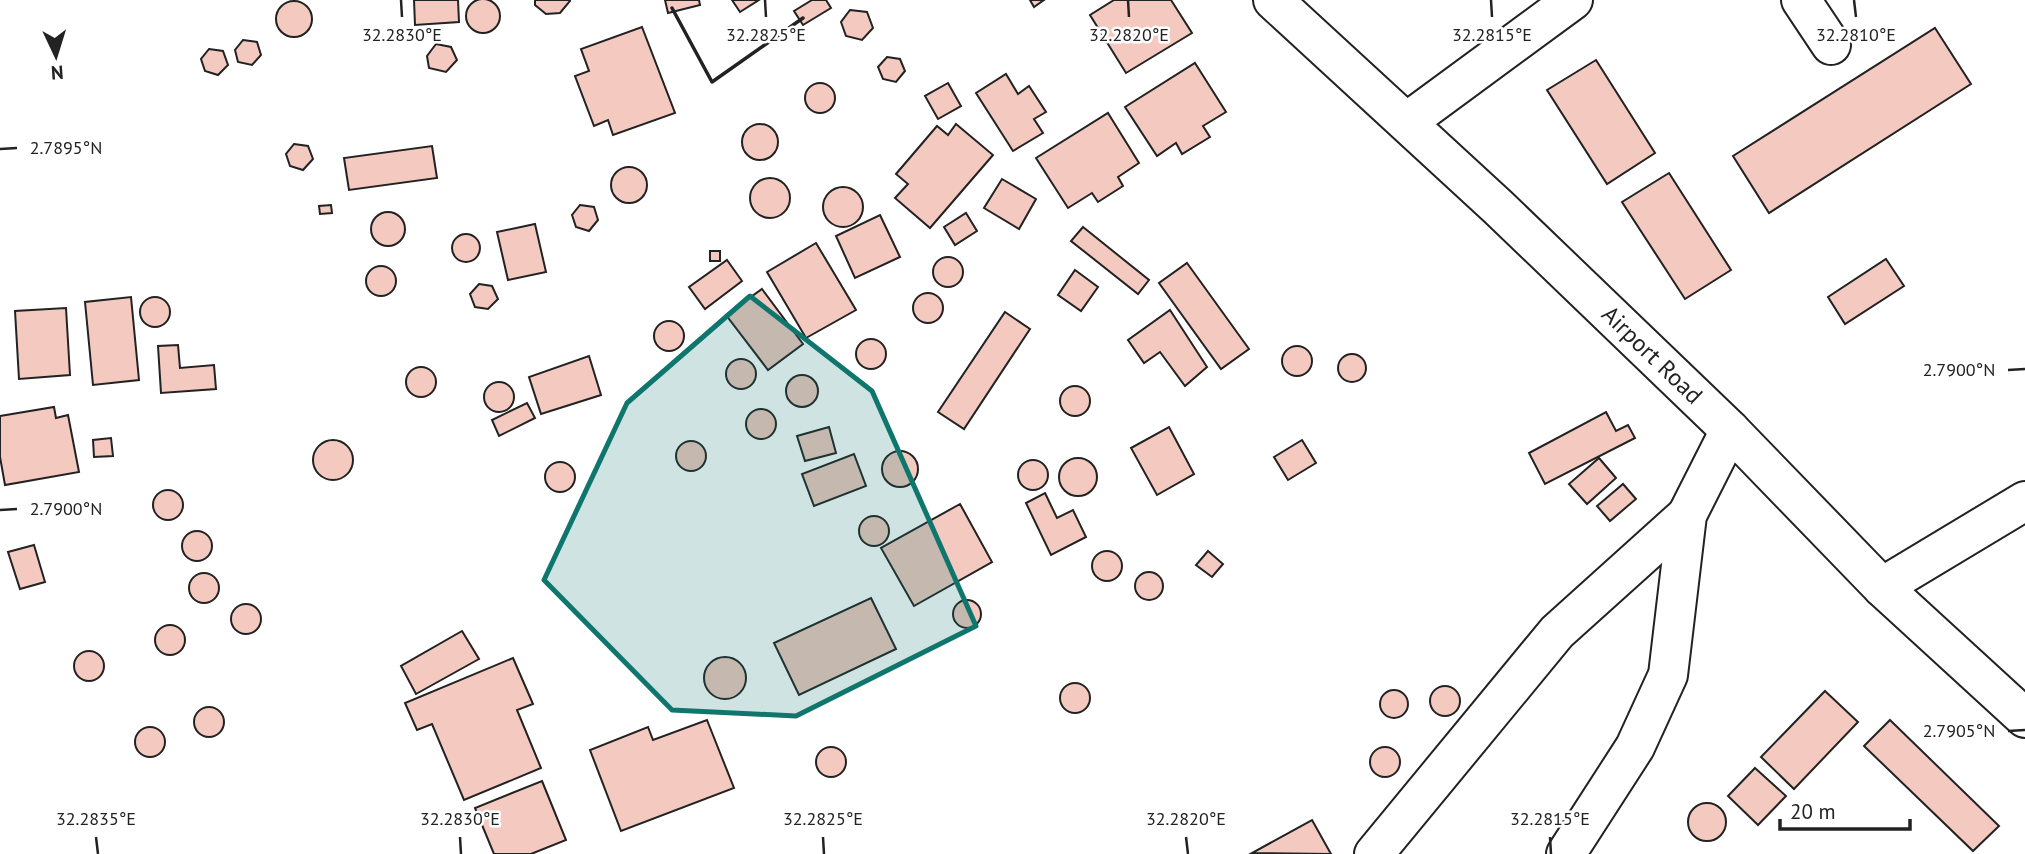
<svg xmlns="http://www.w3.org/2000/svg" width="2025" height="854" viewBox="0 0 2025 854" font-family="'PT Sans',sans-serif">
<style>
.building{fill:#f3c9c0;stroke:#222;stroke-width:2}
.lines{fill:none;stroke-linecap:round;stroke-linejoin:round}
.minor-casing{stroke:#222;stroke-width:42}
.tertiary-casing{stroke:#222;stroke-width:42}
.minor{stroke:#fff;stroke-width:38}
.tertiary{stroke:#fff;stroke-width:38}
.wall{stroke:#222;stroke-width:3.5}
.marked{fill:#0f766e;fill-opacity:0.2;stroke:#0f766e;stroke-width:5;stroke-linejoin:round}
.ticks{fill:none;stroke:#222;stroke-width:2.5}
.labels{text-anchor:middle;stroke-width:5;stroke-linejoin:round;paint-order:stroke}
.street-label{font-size:24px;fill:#222;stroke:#fff}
.ticks-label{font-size:18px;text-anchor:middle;fill:#222;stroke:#fff;stroke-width:5;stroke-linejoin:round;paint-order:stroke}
</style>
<rect width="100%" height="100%" fill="#fff"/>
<g class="building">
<circle cx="483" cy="16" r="17"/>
<path d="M414,0H458L459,22L415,25Z"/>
<path d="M535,0H570V1L560,13L546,14L535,5Z"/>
<path d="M665,0H699L700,5L668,13Z"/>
<path d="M732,0H759L740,12Z"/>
<path d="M812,0H826L831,8L803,25L794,11Z"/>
<path d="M1030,0H1044L1034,7Z"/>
<path d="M1114,0H1171L1192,33L1126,73L1090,15Z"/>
<circle cx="294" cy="19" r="18"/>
<path d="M850,10L867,12L873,28L862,40L846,36L841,22Z"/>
<path d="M642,27L675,113L613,135L608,120L594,126L575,76L589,71L581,49Z"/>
<path d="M1935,28L1971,84L1769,213L1733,156Z"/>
<path d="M243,40L257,42L261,55L252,65L238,62L235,50Z"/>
<path d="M436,44L451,47L457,60L446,72L429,68L427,56Z"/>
<path d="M209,49L223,51L228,65L218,75L205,71L201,59Z"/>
<path d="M887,57L900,59L905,71L896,82L883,79L878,67Z"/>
<path d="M1596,60L1655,153L1607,184L1547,90Z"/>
<path d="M1195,63L1226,112L1203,126L1210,137L1182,154L1176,143L1157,156L1125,107Z"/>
<path d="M1006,74L1018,94L1029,86L1046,112L1034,119L1043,133L1013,151L976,93Z"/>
<path d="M948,83L961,106L938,119L925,96Z"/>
<circle cx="820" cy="98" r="15"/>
<path d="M1108,113L1139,163L1118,177L1123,186L1098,202L1092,193L1068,208L1036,158Z"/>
<path d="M956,124L993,155L930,228L895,198L908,184L896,174L937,126L948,135Z"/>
<circle cx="760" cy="142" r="18"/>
<path d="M294,144L308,146L313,159L303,170L290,166L286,154Z"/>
<path d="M432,146L437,178L349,190L344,158Z"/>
<circle cx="629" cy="185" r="18"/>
<path d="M1669,173L1731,270L1685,299L1622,202Z"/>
<circle cx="770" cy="198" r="20"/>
<path d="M1002,179L1036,199L1019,229L984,208Z"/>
<circle cx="843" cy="207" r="20"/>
<path d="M331,205L332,213L320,214L319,206Z"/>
<path d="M580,205L594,207L598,220L589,231L576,227L572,215Z"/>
<circle cx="388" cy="229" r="17"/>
<path d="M966,213L977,231L955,245L944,227Z"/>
<path d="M880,215L900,257L855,278L836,236Z"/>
<path d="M535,224L546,272L508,280L497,232Z"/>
<path d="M1083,227L1149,280L1138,294L1071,241Z"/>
<circle cx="466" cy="248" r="14"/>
<path d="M816,243L856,310L806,338L767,272Z"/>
<rect x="710" y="251" width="10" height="10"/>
<circle cx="948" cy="272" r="15"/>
<path d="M1886,259L1904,286L1845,324L1828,297Z"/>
<path d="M727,260L742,281L705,309L689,287Z"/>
<path d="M1187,263L1249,349L1221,369L1159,283Z"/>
<circle cx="381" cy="281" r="15"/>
<path d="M1075,270L1098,287L1081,311L1058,295Z"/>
<path d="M479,284L492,286L498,299L488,309L475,307L470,294Z"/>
<path d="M762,289L803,344L768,370L726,315Z"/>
<circle cx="928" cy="308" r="15"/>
<path d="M131,297L139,380L93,385L85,302Z"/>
<circle cx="155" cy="312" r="15"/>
<path d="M66,308L70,375L19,379L15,311Z"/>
<path d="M1170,310L1207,367L1185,386L1160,352L1144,363L1128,340Z"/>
<path d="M1005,312L1030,329L964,429L938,412Z"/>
<circle cx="669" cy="336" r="15"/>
<circle cx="871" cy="354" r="15"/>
<path d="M178,345L180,368L214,365L216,389L161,393L158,346Z"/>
<circle cx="1297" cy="361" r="15"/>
<circle cx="1352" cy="368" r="14"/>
<path d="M589,356L601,395L541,414L529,377Z"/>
<circle cx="741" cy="374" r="15"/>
<circle cx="421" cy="382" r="15"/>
<circle cx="802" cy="391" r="16"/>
<circle cx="499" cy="397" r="15"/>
<circle cx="1075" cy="401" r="15"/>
<path d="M527,403L535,418L499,436L492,420Z"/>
<path d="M54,407L56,418L68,415L79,472L5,485L0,457V416Z"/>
<circle cx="761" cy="424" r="15"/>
<path d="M1606,412L1616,431L1628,425L1635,438L1545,484L1529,453Z"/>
<path d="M829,427L836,453L805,461L797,436Z"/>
<path d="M1169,427L1194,474L1157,495L1131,448Z"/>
<path d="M111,438L113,456L94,457L93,440Z"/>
<circle cx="333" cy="460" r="20"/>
<path d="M1302,440L1316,463L1288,480L1274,457Z"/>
<circle cx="691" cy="456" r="15"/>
<circle cx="900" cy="469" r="18"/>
<path d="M854,454L866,486L814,506L802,474Z"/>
<circle cx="1078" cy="477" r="19"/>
<path d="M1599,458L1616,478L1587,504L1569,484Z"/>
<circle cx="1033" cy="475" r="15"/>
<circle cx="560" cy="477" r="15"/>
<path d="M1623,484L1636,499L1610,521L1597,506Z"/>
<circle cx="168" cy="505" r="15"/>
<path d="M1045,493L1057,518L1073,510L1086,537L1051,555L1026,503Z"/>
<path d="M960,504L992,562L914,606L881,548Z"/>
<circle cx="874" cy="531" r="15"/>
<circle cx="197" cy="546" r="15"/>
<path d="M34,545L45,582L20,589L8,552Z"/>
<circle cx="1107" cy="566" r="15"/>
<path d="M1208,551L1223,564L1212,577L1196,565Z"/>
<circle cx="1149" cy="586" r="14"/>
<circle cx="204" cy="588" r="15"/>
<path d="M871,598L896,649L799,695L774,643Z"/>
<circle cx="967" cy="614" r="14"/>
<circle cx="246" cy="619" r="15"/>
<circle cx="170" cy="640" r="15"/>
<path d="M462,631L479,659L416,694L401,666Z"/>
<circle cx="89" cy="666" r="15"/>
<circle cx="725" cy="678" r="21"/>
<path d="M513,658L533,704L517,710L541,768L464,800L432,724L417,730L405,703Z"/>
<circle cx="1075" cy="698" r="15"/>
<circle cx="1445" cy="701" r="15"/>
<circle cx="1394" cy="704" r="14"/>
<path d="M1825,691L1858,722L1794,789L1761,757Z"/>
<circle cx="209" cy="722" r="15"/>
<path d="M707,720L734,788L621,831L590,750L648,727L653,740Z"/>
<path d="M1890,720L1999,826L1973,851L1864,746Z"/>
<circle cx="150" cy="742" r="15"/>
<circle cx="831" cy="762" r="15"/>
<circle cx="1385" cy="762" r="15"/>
<path d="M1755,768L1786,796L1758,825L1728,796Z"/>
<path d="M542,781L566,840L531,854H494L475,808Z"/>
<circle cx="1707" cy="822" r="19"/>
<path d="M1312,820L1331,854L1252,853Z"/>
</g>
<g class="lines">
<g class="minor-casing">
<g id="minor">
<path d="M1801,0L1831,45"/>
<path d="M1407,122L1573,0"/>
<path d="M1882,587L2025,501"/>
<path d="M1374,854L1557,632L1687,515"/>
<path d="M1566,854L1635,747L1668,675L1687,515L1730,430"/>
</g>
</g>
<g class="tertiary-casing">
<path id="tertiary" d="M1273,0L1498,207L1730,430L1882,587L2025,718"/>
</g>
<use href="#minor" class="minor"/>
<use href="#tertiary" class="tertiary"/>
<path class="wall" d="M672,8L712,82L803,18"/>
</g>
<path class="marked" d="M750,296L872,391L976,626L796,716L672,710L544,580L627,403Z"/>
<path class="ticks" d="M401,0L402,17M765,0L766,17M1128,0L1129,17M1491,0L1492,17M1854,0L1856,17M0,149L17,148M2008,370L2025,369M0,510L17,509M2008,731L2025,730M96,837L98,854M460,837L461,854M823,837L824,854M1186,837L1188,854M1550,837L1551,854"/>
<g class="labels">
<g class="street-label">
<text transform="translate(1652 355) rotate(44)" y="8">Airport Road</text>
</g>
</g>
<g class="ticks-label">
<text x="402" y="41">32.2830°E</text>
<text x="766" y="41">32.2825°E</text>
<text x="1129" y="41">32.2820°E</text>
<text x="1492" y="41">32.2815°E</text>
<text x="1856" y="41">32.2810°E</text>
<text x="66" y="154">2.7895°N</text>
<text x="1959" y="376">2.7900°N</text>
<text x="66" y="515">2.7900°N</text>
<text x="1959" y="737">2.7905°N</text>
<text x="96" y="825">32.2835°E</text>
<text x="460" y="825">32.2830°E</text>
<text x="823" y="825">32.2825°E</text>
<text x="1186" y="825">32.2820°E</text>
<text x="1550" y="825">32.2815°E</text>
</g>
<g transform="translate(56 56) rotate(176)" stroke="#ffffff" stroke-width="5" paint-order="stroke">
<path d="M0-5L12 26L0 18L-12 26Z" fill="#222222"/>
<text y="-10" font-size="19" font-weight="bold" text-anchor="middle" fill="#222222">N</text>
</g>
<path d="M1780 819v10h130v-10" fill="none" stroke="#222222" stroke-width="3.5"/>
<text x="1790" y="819" font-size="21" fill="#222222" stroke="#ffffff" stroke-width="5" paint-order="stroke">20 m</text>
</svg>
